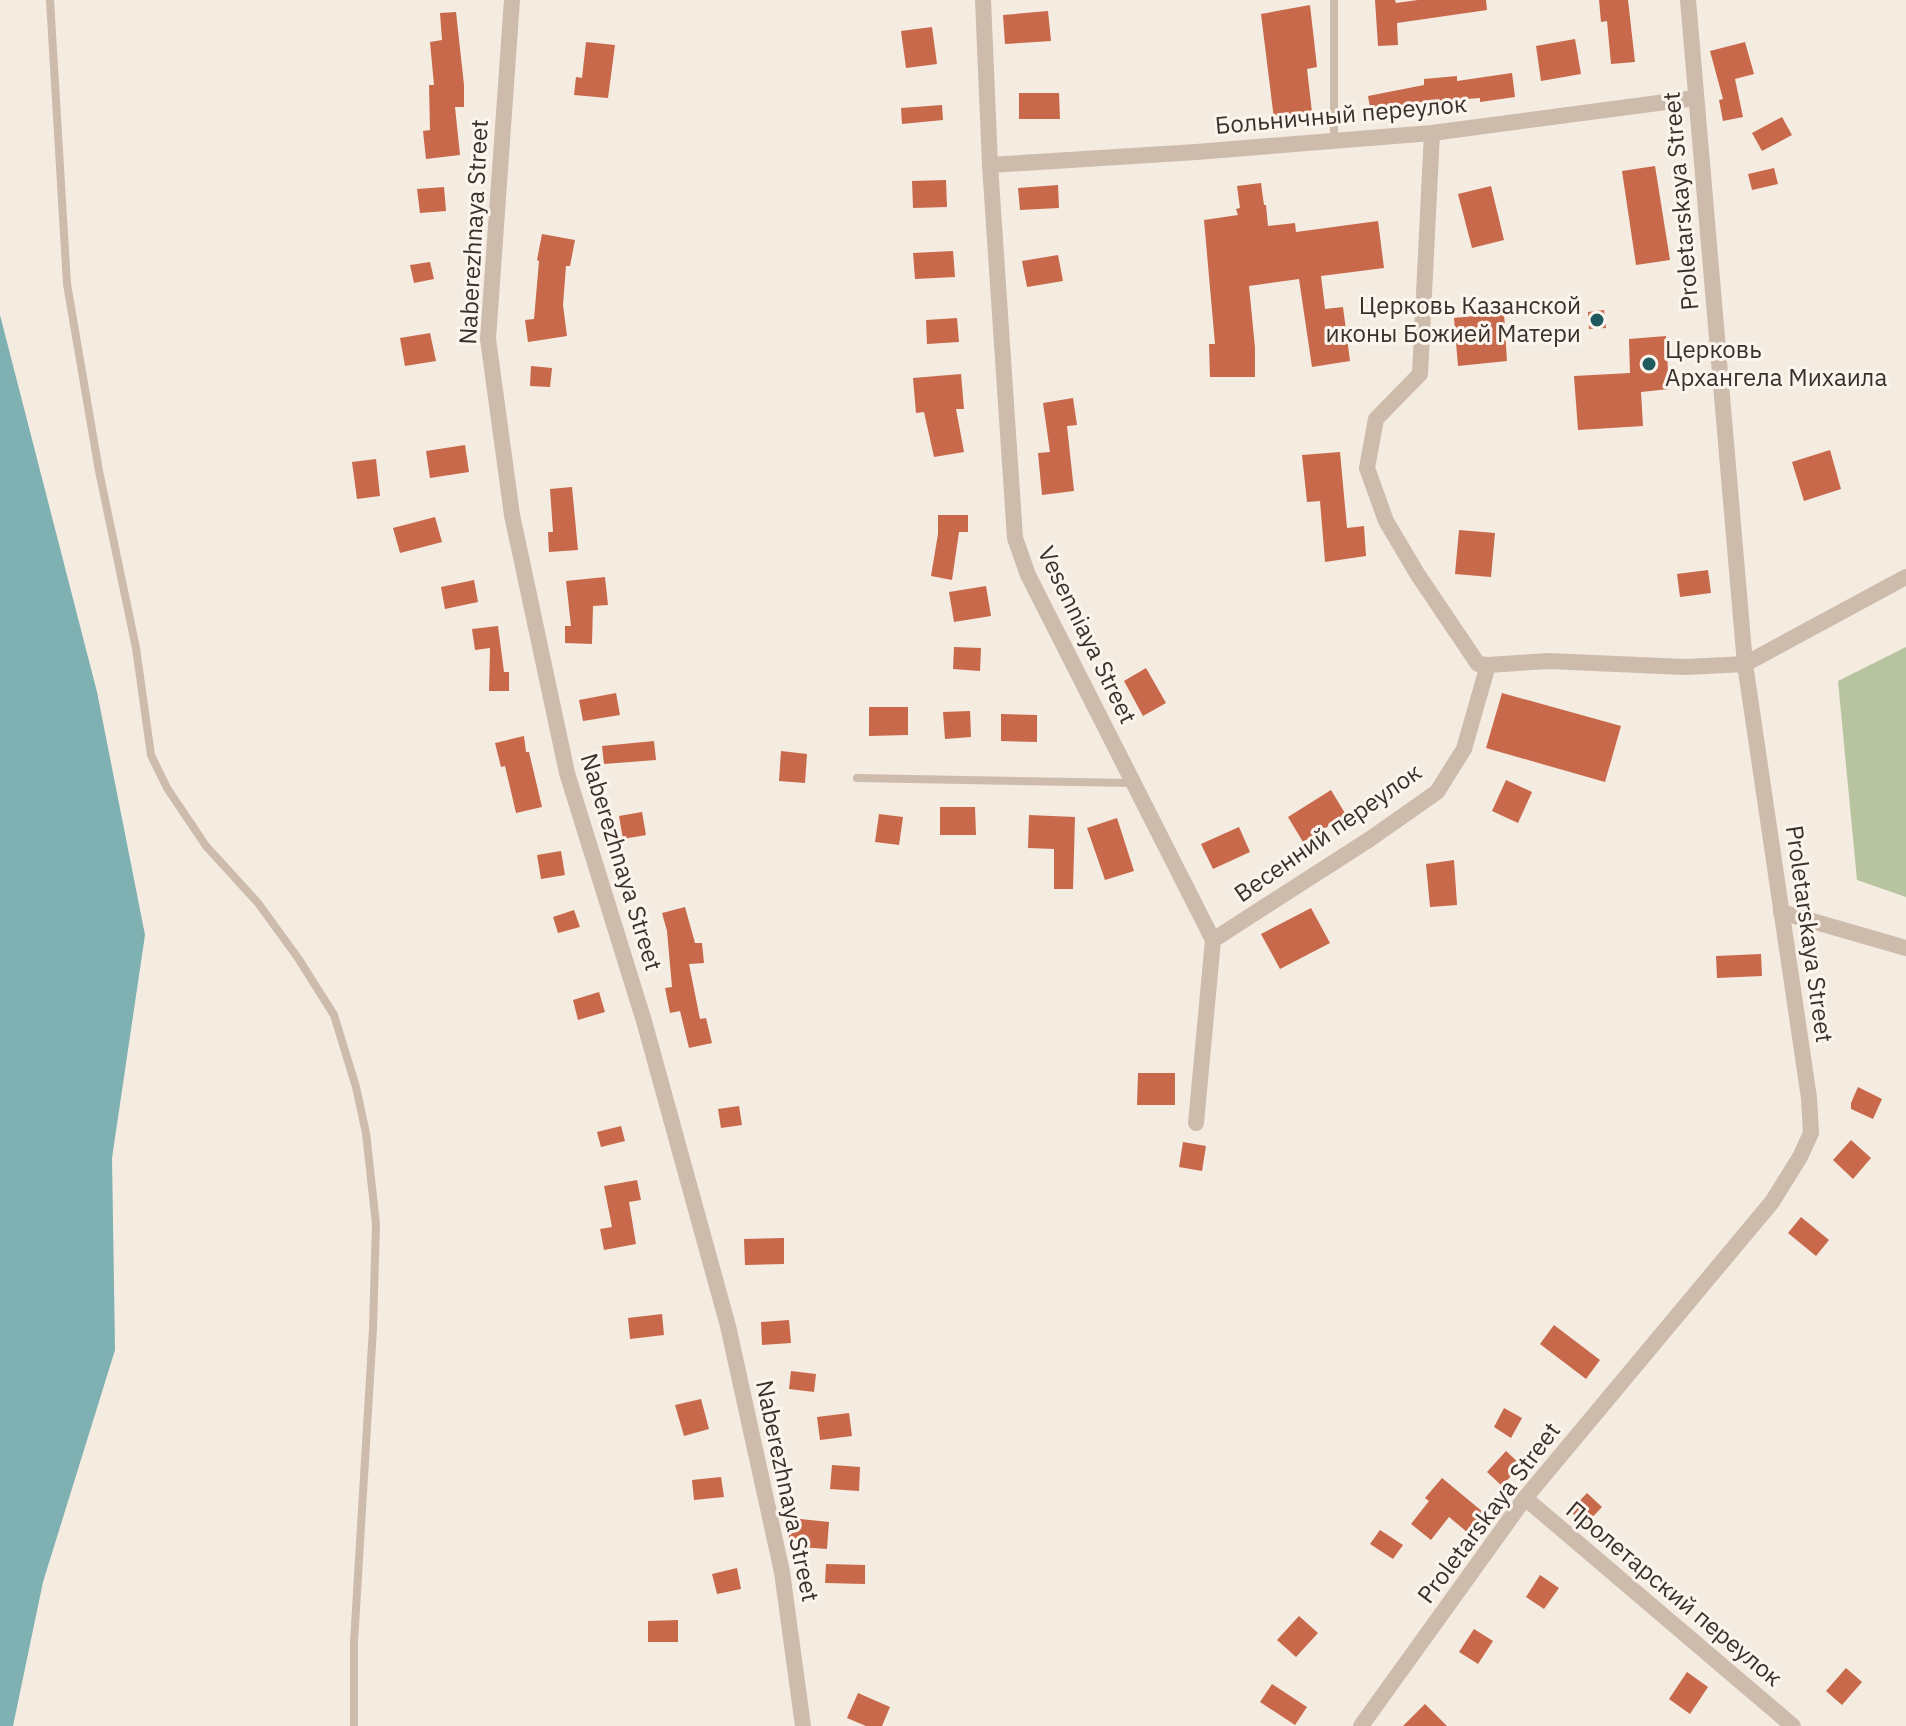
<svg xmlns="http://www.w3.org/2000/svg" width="1906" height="1726" viewBox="0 0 1906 1726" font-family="'IBM Plex Sans',sans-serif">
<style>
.green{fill:#b8c4a0}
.water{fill:#7fb0b2}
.building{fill:#c8694b}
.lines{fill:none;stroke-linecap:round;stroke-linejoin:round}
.service{stroke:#cdbbac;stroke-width:8}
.minor{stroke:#cdbbac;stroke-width:16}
.poi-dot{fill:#1f5a5e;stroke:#fbf5ee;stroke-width:3}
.labels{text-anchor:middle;stroke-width:6;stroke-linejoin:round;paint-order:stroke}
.street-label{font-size:24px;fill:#3b302b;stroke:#fbf5ee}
.poi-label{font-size:24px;fill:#3b302b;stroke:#fbf5ee;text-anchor:end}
</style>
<rect width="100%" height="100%" fill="#f4ebe1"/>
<path class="green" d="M1906,647V897L1857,880L1838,681Z"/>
<path class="water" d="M0,315L97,692L145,935L112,1158L115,1350L43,1582L13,1726H0Z"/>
<g class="building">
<path d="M1375,0H1395L1396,3L1418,0H1486L1487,10L1397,23L1398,45L1378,46Z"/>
<path d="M1599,0H1628L1635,62L1611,64L1607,21L1601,22Z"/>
<path d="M1310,5L1317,67L1307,69L1313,121L1275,127L1261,14Z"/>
<path d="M1048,11L1051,41L1005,44L1003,15Z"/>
<path d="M456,12L464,85V107H455L460,155L426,159L423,131L430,130L429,85H434L430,42L442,40L440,13Z"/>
<path d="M932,27L937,64L906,68L901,31Z"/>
<path d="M1575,39L1581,74L1541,81L1536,46Z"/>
<path d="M586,42L615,45L608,98L574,95L576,77L582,78Z"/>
<path d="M1745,42L1754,74L1735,79L1743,117L1723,121L1719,100L1723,99L1710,51Z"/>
<path d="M1512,73L1515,97L1480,102V98L1410,103L1411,106L1371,113L1368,96L1424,85V79L1457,76V81Z"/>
<path d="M1019,93H1059L1060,119H1019Z"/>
<path d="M942,105L943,120L902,124L901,108Z"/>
<path d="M1782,117L1792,135L1762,151L1752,133Z"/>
<path d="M1655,166L1670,260L1636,265L1622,171Z"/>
<path d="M1774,168L1778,184L1752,190L1748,174Z"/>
<path d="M946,180L947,207L913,208L912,181Z"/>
<path d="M1261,183L1264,205H1266L1268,226L1295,223L1296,232L1378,221L1384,268L1321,276L1325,309L1343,307L1350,361L1312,367L1299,279L1249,286L1255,348V377H1210L1209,344H1215L1204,220L1238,215L1236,209L1240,208L1237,186Z"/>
<path d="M1058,185L1059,208L1020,210L1018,188Z"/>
<path d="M1491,186L1504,240L1472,248L1458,194Z"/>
<path d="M444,187L446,211L420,213L417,189Z"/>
<path d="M542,234L575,240L570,266H566L563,305L567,336L528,342L525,320L534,319L539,261L537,260Z"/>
<path d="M953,251L955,277L915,279L913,253Z"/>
<path d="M1058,255L1063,281L1027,287L1022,261Z"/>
<path d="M430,262L434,279L414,283L410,265Z"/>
<path d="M1604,310L1606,328L1589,329L1588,312Z"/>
<path d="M1504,313L1507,361L1458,366L1454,318Z"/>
<path d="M957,318L959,342L927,344L926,320Z"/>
<path d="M430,333L436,361L405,366L400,338Z"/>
<path d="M1666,336L1669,389L1641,392L1643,426L1578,430L1574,376L1630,373L1629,339Z"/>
<path d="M531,366L552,368L550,387L530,386Z"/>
<path d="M961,374L964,409H956L964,452L934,457L924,412L916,413L913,378Z"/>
<path d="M1073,398L1077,425L1067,426L1074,491L1042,495L1038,453L1050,452L1043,403Z"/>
<path d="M465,445L469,472L430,478L426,451Z"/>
<path d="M1830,450L1841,489L1804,501L1792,462Z"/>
<path d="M1340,452L1347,528L1364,526L1366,556L1325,562L1320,501L1307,502L1302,455Z"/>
<path d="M376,459L380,496L357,499L352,462Z"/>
<path d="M572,487L578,550L549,552L548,532H553L550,489Z"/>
<path d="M938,515H968V532H959L952,580L931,576L938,534Z"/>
<path d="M435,517L442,542L400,553L393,528Z"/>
<path d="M1459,530L1495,533L1491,577L1455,574Z"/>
<path d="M1708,570L1711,593L1680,597L1677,574Z"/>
<path d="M605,577L608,605L593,606L592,644L565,643V626H571L566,581Z"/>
<path d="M474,580L478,602L445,609L441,587Z"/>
<path d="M986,586L991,616L954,622L949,592Z"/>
<path d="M498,626L504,672H509V691H489L490,648L475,650L472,629Z"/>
<path d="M954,647L981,648L980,671L953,669Z"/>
<path d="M1146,668L1166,703L1143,716L1124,681Z"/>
<path d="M616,693L620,715L583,721L579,700Z"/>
<path d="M1502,693L1621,726L1605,782L1486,748Z"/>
<path d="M869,707H908V735L869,736Z"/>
<path d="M970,711L971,737L945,739L943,712Z"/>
<path d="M1001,714L1037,715V742L1001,741Z"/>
<path d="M524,736L526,752H529L542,807L516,813L505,766L501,767L495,743Z"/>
<path d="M654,741L656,760L604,764L602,746Z"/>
<path d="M781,751L807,754L805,783L779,781Z"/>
<path d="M1506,780L1532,792L1518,823L1492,811Z"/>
<path d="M1331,790L1346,815L1303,842L1288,817Z"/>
<path d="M940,807H975L976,835H940Z"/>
<path d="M642,812L646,835L623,839L619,816Z"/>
<path d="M879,814L903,817L899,845L875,842Z"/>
<path d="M1029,815L1075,817L1073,889H1054V849L1028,848Z"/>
<path d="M1117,818L1134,871L1105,880L1087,828Z"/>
<path d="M1239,827L1250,852L1213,869L1201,844Z"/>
<path d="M561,851L565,875L541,879L537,855Z"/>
<path d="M1454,860L1457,905L1430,907L1426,864Z"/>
<path d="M685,907L695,943H702L704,963L689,964L700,1019L706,1018L712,1043L689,1048L680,1011L670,1013L665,988L672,987L667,931L662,913Z"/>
<path d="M1311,908L1330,943L1280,969L1261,934Z"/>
<path d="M574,910L580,927L558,933L553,917Z"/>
<path d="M1761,954L1762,976L1717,978L1716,956Z"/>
<path d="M599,992L605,1012L578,1020L573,1000Z"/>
<path d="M1138,1073H1175V1105H1137Z"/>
<path d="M1858,1087L1882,1099L1873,1119L1851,1109V1103Z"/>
<path d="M739,1106L742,1125L721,1128L718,1109Z"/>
<path d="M621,1126L625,1141L601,1147L597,1132Z"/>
<path d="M1851,1140L1871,1158L1853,1179L1833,1160Z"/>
<path d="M1183,1142L1206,1146L1202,1171L1179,1167Z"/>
<path d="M637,1180L641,1200L629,1202L636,1244L604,1250L600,1229L612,1227L604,1186Z"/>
<path d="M1801,1217L1829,1240L1816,1256L1788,1233Z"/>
<path d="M784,1238V1264L745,1265L744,1239Z"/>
<path d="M662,1314L664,1335L630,1339L628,1318Z"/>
<path d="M789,1320L791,1343L762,1345L761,1322Z"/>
<path d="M1554,1325L1600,1360L1586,1379L1540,1344Z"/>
<path d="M791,1371L816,1374L814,1392L789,1389Z"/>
<path d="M701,1399L709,1429L684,1436L675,1405Z"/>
<path d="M1504,1408L1522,1418L1511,1438L1494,1427Z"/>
<path d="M849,1413L852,1436L820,1440L817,1417Z"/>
<path d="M1506,1451L1521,1465L1502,1486L1487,1472Z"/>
<path d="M832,1465L860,1467L859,1491L830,1489Z"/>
<path d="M721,1477L724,1497L694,1500L692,1480Z"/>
<path d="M1442,1478L1483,1512L1467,1532L1449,1517L1431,1540L1411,1524L1429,1501L1425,1498Z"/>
<path d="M1587,1493L1602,1507L1585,1525L1570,1511Z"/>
<path d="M791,1518L829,1522L827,1549L788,1546Z"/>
<path d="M1380,1530L1403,1545L1393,1559L1370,1544Z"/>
<path d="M826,1564L865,1565V1584L825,1583Z"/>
<path d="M737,1568L741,1589L717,1594L712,1574Z"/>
<path d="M1540,1575L1559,1588L1544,1609L1526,1597Z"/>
<path d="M1299,1616L1318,1633L1296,1657L1277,1640Z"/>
<path d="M678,1620V1642H648V1621Z"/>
<path d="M1474,1629L1493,1641L1478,1664L1459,1652Z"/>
<path d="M1846,1668L1862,1682L1842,1705L1826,1691Z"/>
<path d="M1687,1672L1708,1687L1690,1714L1669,1699Z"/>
<path d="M1272,1684L1307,1707L1295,1725L1260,1702Z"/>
<path d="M858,1693L890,1707L882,1726H866L847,1718Z"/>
<path d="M1425,1704L1447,1726H1403Z"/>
</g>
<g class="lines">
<g class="service">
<path d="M50,0L67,284L99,471L136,648L151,755L167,788L206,846L258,903L298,958L334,1015L356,1087L366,1133L376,1224L373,1328L354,1642V1726"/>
<path d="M1334,141V0"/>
<path d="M857,778L1133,783"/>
</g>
<g class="minor">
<path d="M512,0L488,339L512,515L567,773L644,1021L728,1326L782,1572L803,1726"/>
<path d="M983,0L990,165L1015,538L1028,575L1213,940L1196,1123"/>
<path d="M1432,133L1420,374L1376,419L1367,468L1386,521L1418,575L1478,664L1488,665"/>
<path d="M990,165L1196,152L1432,133L1696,98"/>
<path d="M1781,912L1906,948"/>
<path d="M1213,940L1370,839L1437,792L1464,749L1488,665L1548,661L1685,667L1745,664L1906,577"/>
<path d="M1525,1498L1793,1726"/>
<path d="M1361,1726L1525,1498L1772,1202L1800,1157L1811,1133L1809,1098L1745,664L1688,0"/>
</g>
</g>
<g class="poi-dot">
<circle cx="1597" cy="320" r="8"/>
<circle cx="1649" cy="364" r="8"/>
</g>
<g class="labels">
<g class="street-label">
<text transform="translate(1341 115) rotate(-5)" y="8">Больничный переулок</text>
<text transform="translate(1681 201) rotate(-95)" y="8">Proletarskaya Street</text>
<text transform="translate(474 232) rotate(-87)" y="8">Naberezhnaya Street</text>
<text transform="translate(1087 635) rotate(64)" y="8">Vesenniaya Street</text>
<text transform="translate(1328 833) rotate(-35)" y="8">Весенний переулок</text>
<text transform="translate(621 862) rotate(73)" y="8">Naberezhnaya Street</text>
<text transform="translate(1809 934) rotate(82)" y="8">Proletarskaya Street</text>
<text transform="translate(787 1491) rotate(78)" y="8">Naberezhnaya Street</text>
<text transform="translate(1489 1513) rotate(-53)" y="8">Proletarskaya Street</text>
<text transform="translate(1674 1594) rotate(40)" y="8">Пролетарский переулок</text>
</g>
<g class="poi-label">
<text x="1581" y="314">Церковь Казанской<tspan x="1581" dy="28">иконы Божией Матери</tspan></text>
<text x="1665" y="358" text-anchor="start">Церковь<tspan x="1665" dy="28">Архангела Михаила</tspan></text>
</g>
</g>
</svg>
